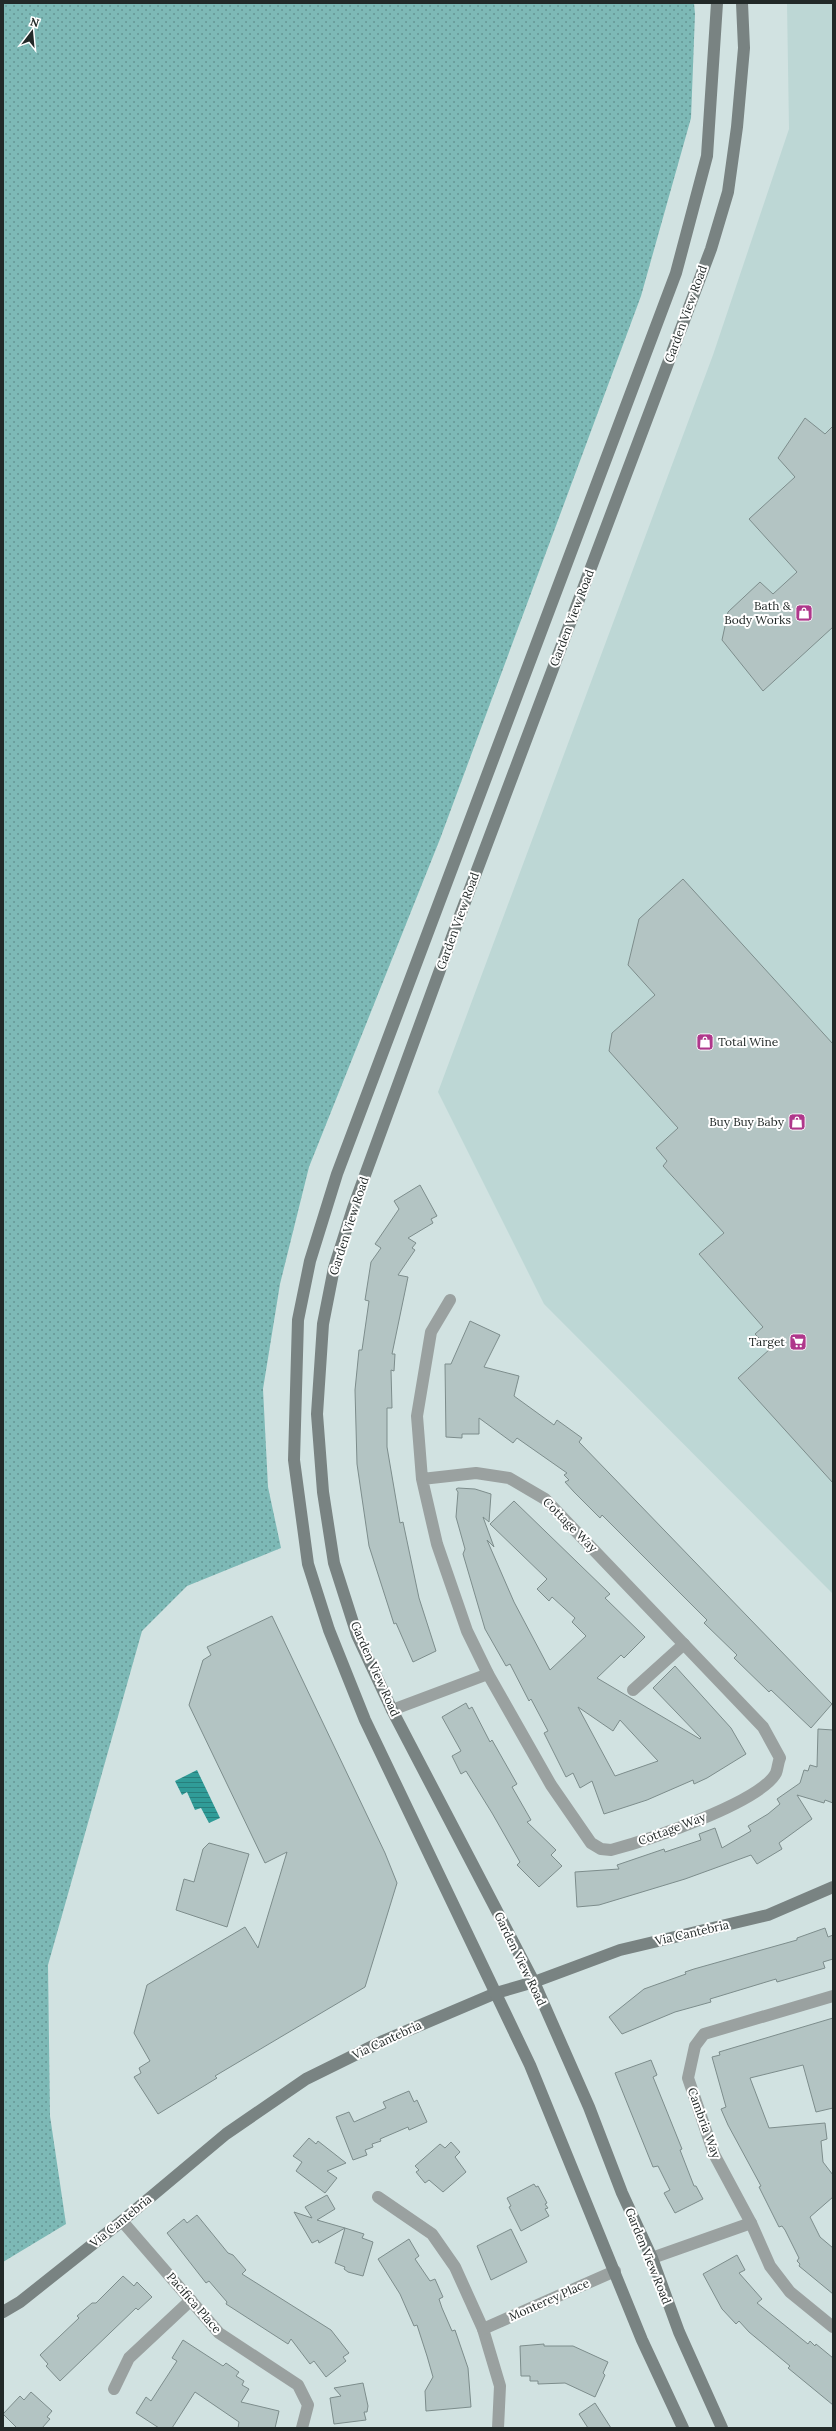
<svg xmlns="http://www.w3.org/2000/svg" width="836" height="2431" viewBox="0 0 836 2431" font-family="Lora,serif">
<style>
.built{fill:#bdd7d5}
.green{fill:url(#green-dots)}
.water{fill:url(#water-rules)}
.building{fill:#b3c4c3;stroke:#7d8d8c;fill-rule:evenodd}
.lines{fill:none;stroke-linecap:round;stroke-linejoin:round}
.street{stroke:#9aa1a0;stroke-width:12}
.secondary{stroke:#798382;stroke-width:12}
.labels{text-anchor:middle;stroke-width:4;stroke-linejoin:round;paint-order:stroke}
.street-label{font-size:12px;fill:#222928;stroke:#fff}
.poi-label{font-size:12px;fill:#222928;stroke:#fff;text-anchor:end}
</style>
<defs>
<pattern id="green-dots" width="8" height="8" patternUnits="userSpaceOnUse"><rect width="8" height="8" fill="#7db9b6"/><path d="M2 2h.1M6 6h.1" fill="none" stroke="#669694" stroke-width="1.8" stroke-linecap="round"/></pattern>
<pattern id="water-rules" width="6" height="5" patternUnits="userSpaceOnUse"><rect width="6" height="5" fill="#309c98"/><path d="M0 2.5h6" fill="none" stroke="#287f7c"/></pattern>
</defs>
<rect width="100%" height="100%" fill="#d1e2e1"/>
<path class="built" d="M787,3H833V1594L544,1304L438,1092L713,355L789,129Z"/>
<path class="green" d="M3,3H694L695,14L691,118L641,296L440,839L309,1167L280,1284L263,1389L268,1487L281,1548L187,1586L142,1631L48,1965L50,2116L66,2224L3,2262Z"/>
<path class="water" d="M197,1770L220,1818L209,1823L201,1808L195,1810L187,1792L182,1795L175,1781Z"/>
<g class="building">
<path d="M805,418L825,434L833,426V627L763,691L722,640L728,612L760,582L773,594L797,572L749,519L795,477L778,458Z"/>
<path d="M683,879L833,1044V1483L738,1378L770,1349L755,1334L763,1327L699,1254L724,1233L663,1166L667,1161L656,1148L678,1128L609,1051L612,1033L655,995L628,965L639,919Z"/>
<path d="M420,1185L437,1216L431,1219L433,1223L408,1238L416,1243L412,1248L415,1250L398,1275L408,1277L392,1354H395L394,1371L391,1370L392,1408H387V1447L400,1523L403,1522L419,1598L436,1651L413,1662L396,1623L394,1624L369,1546L357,1464L355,1390L359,1350H362L369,1301L365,1300L371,1262L381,1248L375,1244L399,1209L394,1201Z"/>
<path d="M470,1321L500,1335L484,1367L519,1376L514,1396L554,1425L557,1420L582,1438L579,1442L609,1473L832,1704L811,1728L771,1690L769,1692L734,1658L737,1655L704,1623L707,1620L602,1515L600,1518L574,1492L565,1482L569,1480L564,1475L567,1473L517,1438L513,1443L479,1418V1434H462V1438L446,1437L445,1364H451Z"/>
<path d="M458,1488L475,1489L491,1494L489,1522L483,1517L494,1547L487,1540L514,1602L550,1670L586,1636L572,1622L575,1618L552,1597L549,1601L537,1589L547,1579L490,1524L514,1501L610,1594L605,1598L645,1637L624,1658L621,1655L597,1678L700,1739L701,1738L653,1688L675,1666L731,1728L746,1754L707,1778L694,1784L693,1780L647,1800L604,1814L592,1781L580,1788L573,1773L566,1777L544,1733L548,1731L531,1699L529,1701L510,1664L506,1666L485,1629L463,1554L465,1549L456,1517L458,1492L456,1489ZM578,1707L613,1731L620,1720L658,1761L615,1776Z"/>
<path d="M272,1616L385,1853L397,1883L365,1987L215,2076L217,2078L158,2114L134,2077L141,2073L139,2068L150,2061L134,2033L147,1985L245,1927L258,1948L287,1852L265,1863L189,1705L203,1660L211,1655L207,1647Z"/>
<path d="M466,1703L469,1709L472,1707L490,1742L492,1740L517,1784L512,1787L531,1820L527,1822L556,1850L551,1855L562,1866L539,1887L517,1865L520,1862L492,1813L466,1771L461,1774L452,1756L461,1751L442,1717Z"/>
<path d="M818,1729L833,1730V1803L825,1800L824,1803L797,1795L812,1819L779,1843L782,1849L757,1864L751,1855L685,1879L599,1905L577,1907L575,1872L619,1869L617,1865L664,1849L665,1852L701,1840L699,1834L715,1828L722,1848L751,1831L748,1826L768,1814L780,1804L777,1799L800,1783L804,1770L808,1771L810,1765L817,1767Z"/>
<path d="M209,1843L249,1854L227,1927L176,1910L184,1879L194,1882L203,1849Z"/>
<path d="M825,1928L828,1937L833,1935V1959L823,1962L825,1968L777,1982L776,1979L710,1999L711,2002L675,2012L622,2034L609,2017L644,1989L686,1974L685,1972L694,1969L797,1940V1938Z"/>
<path d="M833,2018V2108L816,2112L803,2065L750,2078L769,2128L825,2123L827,2139L821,2141L823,2162L833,2175V2197L810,2217L820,2237L833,2248V2294L799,2266L800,2264L797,2261L799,2258L785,2230L782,2226L779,2227L759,2187L761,2186L728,2125L721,2109L726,2107L712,2057L720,2055L719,2052Z"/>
<path d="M651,2060L657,2075L653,2077L682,2149L680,2150L694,2186H696L703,2199L675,2213L664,2193L670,2190L658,2166L653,2167L615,2073Z"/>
<path d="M409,2091L414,2102L417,2100L427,2122L409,2130L408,2127L380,2139L381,2141L372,2144L373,2147L365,2150L367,2155L353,2160L336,2117L349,2112L354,2122L386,2108L383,2102Z"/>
<path d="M309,2138L316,2144L318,2141L346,2163L327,2171L337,2178L325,2193L296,2171L302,2162L293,2156Z"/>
<path d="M451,2142L460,2152L455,2157L466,2172L443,2192L429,2180L425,2183L416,2172L419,2170L415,2166L440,2144L445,2148Z"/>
<path d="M534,2184L536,2187L538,2186L547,2203L545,2204L548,2208L545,2209L549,2216L521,2231L509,2207L511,2206L507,2198Z"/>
<path d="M327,2195L335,2209L317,2220L345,2228L319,2243L318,2240L312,2243L294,2212L312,2218L305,2207Z"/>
<path d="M197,2215L228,2253L233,2255L246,2270L242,2274L331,2330L349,2353L343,2357L346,2361L326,2377L314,2361L310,2364L291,2339L288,2344L226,2304L227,2302L209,2281L206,2283L167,2233L184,2219L187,2223Z"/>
<path d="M345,2228L364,2234L362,2238L373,2242L363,2276L348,2272L344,2269L345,2267L335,2263Z"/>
<path d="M511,2229L527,2262L491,2280L477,2246Z"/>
<path d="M409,2239L419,2256L415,2259L430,2281L435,2279L443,2297L439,2299L442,2308L452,2331L455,2330L468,2368L471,2407L426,2411L425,2391L433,2377L427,2356L417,2325L414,2326L400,2294L378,2259Z"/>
<path d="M737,2255L745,2270L739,2273L762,2299L757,2303L808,2344L810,2341L815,2346L816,2344L833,2358V2405L788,2368L790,2366L749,2332L739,2321L736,2324L722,2309L703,2274Z"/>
<path d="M123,2276L134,2286L137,2282L152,2297L138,2310L136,2308L60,2381L46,2366L48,2364L40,2355L79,2318L77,2316L92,2303H96Z"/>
<path d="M183,2340L223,2366L226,2363L239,2372L236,2376L244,2381L242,2385L249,2389L241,2402L279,2411L275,2428H238L239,2422L195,2392L172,2428H159L136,2413L146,2397L151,2401L177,2361L172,2358Z"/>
<path d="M544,2344V2346H573L608,2362L603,2373L605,2375L595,2397L565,2383L538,2384V2381H530V2376H521L520,2346Z"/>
<path d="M363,2383L368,2406L367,2412H364L366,2420L334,2424L330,2398L341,2396L334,2388Z"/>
<path d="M31,2392L52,2411L47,2417L50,2419L42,2428H17L3,2414L20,2396L24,2400Z"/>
<path d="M595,2403L611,2428H588L579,2414Z"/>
</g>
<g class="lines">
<g class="street">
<path d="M422,1479L476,1473L509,1478L545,1499L763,1727L780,1758C778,1762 778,1768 776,1773C760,1803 645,1841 611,1850L601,1849L591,1843L551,1785L488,1674L467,1631L437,1544L422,1479L417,1416L431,1332L450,1300"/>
<path d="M633,1690L684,1644"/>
<path d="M392,1710L488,1674"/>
<path d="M833,1996L704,2034L695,2046L688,2078L714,2154L751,2223L770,2266L790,2292L833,2327"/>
<path d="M378,2197L432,2234L455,2267L483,2329L500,2386L498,2428"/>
<path d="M122,2221L219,2333L298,2385L308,2405L302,2428"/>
<path d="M652,2258L751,2223"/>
<path d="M483,2329L615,2271"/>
<path d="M114,2389L129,2358L191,2300"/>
</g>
<g class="secondary">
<path d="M3,2312L20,2302L122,2221L226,2134L306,2079L383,2041L496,1993L534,1982L620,1950L768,1915L833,1887"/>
<path d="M683,2428L642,2340L530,2065L365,1720L329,1630L308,1564L294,1460L298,1320L310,1261L337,1174L676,273L707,156L717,3"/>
<path d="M722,2428L679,2332L652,2258L622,2193L589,2107L534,1982L392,1710L357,1635L334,1563L323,1492L317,1414L323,1324L334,1268L353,1208L456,926L711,249L728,192L737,127L744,48L742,3"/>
</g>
</g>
<defs>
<g id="shop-square" transform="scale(0.9)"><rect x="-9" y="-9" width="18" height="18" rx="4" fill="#af378b" stroke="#fff"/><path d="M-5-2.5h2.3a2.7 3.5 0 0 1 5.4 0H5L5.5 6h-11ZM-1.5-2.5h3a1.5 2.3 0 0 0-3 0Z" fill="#fff"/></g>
<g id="supermarket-square" transform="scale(0.9)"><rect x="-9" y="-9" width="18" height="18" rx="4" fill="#af378b" stroke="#fff"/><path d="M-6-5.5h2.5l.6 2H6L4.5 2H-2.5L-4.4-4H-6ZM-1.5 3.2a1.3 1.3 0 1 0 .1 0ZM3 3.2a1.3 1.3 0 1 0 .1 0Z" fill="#fff"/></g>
</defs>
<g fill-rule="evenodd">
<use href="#shop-square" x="804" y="613"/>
<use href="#shop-square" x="705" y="1042"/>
<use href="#shop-square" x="797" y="1122"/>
<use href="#supermarket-square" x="798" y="1342"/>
</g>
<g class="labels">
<g class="street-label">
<text transform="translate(686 314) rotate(-70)" y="4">Garden View Road</text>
<text transform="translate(572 618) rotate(-69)" y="4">Garden View Road</text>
<text transform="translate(458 921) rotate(-70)" y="4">Garden View Road</text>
<text transform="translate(349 1226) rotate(-72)" y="4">Garden View Road</text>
<text transform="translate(570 1525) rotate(45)" y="4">Cottage Way</text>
<text transform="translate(375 1669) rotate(66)" y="4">Garden View Road</text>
<text transform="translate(672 1829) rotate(-21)" y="4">Cottage Way</text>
<text transform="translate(692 1933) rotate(-13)" y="4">Via Cantebria</text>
<text transform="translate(520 1959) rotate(64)" y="4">Garden View Road</text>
<text transform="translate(387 2040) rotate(-25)" y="4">Via Cantebria</text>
<text transform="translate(704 2123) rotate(70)" y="4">Cambria Way</text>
<text transform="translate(121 2221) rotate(-39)" y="4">Via Cantebria</text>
<text transform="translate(648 2256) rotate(68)" y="4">Garden View Road</text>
<text transform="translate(549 2300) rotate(-24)" y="4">Monterey Place</text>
<text transform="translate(194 2303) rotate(49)" y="4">Pacifica Place</text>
</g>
<g class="poi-label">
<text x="791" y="610">Bath &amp;<tspan x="791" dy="14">Body Works</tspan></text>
<text x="718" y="1046" text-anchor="start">Total Wine</text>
<text x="784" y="1126">Buy Buy Baby</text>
<text x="785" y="1346">Target</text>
</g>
</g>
<rect width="836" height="2431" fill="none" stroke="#222928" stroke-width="8"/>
<g transform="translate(32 32) rotate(16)" stroke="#ffffff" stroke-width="3" paint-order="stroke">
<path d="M0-3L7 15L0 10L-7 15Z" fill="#222928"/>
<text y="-6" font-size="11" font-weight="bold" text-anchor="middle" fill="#222928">N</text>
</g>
</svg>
